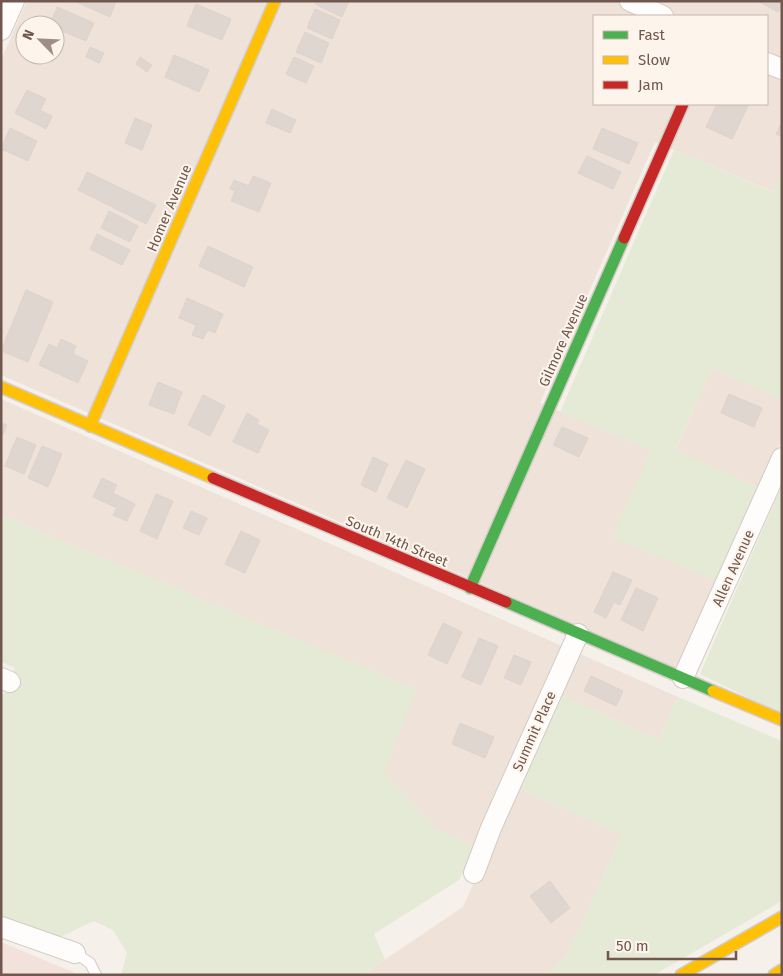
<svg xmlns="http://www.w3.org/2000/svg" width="783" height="976" viewBox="0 0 783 976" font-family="'Fira Sans',sans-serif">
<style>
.residential{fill:#eee2d9;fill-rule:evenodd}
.commercial{fill:#f3e2dc}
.green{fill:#e4ead6}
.building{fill:#dfd6d0;stroke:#ded3cd}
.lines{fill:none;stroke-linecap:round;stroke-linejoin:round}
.lane-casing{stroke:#d3ccc6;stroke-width:12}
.street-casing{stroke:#d3ccc6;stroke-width:22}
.fast-casing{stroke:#d4ccc7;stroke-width:14}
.slow-casing{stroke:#d4ccc7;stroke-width:14}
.jam-casing{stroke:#d4ccc7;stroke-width:14}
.lane{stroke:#fefdfc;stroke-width:10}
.street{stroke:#fefdfc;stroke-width:20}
.fast{stroke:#4caf50;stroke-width:11}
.slow{stroke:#ffc107;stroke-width:11}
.jam{stroke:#c62828;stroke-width:11}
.labels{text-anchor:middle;stroke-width:4;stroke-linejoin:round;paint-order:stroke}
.street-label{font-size:14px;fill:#71574e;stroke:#fdf5ec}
</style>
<rect width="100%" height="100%" fill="#f6f0ea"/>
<g class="residential">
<path d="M27,1H782V174L774,192L655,142L540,403L651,450L719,582L677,668L1,375V60ZM594,16H767V104H594ZM25,25H55V55H25Z"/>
<path d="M712,368L782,399V438L760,488L675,451Z"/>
<path d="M1,399L678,697L659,740L558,694L476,847L437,830L383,773L415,689L1,515Z"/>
<path d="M517,787L622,835L568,954L547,975H362L463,907Z"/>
</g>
<path class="commercial" d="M1,942L73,972L76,975H1Z"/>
<g class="green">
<path d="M674,150L773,192L782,174V399L712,368L675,450L760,488L719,582L612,537L651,450L560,412Z"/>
<path d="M782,485V714L700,674Z"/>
<path d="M1,515L416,689L384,773L437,830L476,847L459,880L374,934L385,959L362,975H121L127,953L113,930L94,921L58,938L1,917V699L15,668L1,662Z"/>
<path d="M558,694L659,740L678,697L782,741V901L654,975H547L568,954L622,835L517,787Z"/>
</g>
<g class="building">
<path d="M74,1H116L110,17Z"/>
<path d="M317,1H349L342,17L315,4Z"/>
<path d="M758,1H781L782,5L778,12Z"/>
<path d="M196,4L231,19L227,29L192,14Z"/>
<path d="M57,7L94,23L86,41L55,28V25H50Z"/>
<path d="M315,9L340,20L332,39L307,28Z"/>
<path d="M191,15L226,30L222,40L187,26Z"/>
<path d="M305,32L329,43L321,63L296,52Z"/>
<path d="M90,47L104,53L99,63L86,57Z"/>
<path d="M174,55L209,70L199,92L165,77Z"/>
<path d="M140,57L152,65L147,72L136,64Z"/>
<path d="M294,57L314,66L306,83L286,74Z"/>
<path d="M27,90L46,99L40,110L52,116L46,129L15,113Z"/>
<path d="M717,104H749L732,139L706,127Z"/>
<path d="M272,109L296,120L290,133L266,123Z"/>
<path d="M135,118L152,125L142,150L125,143Z"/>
<path d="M782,122V137L776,134Z"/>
<path d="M10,128L37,141L28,161L1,149Z"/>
<path d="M602,128L638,143L629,164L593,149Z"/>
<path d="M587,156L621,172L613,189L578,173Z"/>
<path d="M87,172L156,205L146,224L78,190Z"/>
<path d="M253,176L271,183L259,212L231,201L235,191L230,189L234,180L249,186Z"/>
<path d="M109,211L138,226L130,242L101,228Z"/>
<path d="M97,234L130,250L122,265L90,249Z"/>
<path d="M208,246L253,267L244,287L199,266Z"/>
<path d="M26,290L53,302L28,362L1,351Z"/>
<path d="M187,298L223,314L215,333L208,330L203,339L192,335L196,325L179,318Z"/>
<path d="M61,339L76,346L73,354L88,361L78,383L39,365L49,344L57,348Z"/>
<path d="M158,382L182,392L174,414L149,405Z"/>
<path d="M729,394L762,408L754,427L721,413Z"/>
<path d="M203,395L225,406L210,436L188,425Z"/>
<path d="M247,413L259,420L257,424L269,430L258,453L233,442Z"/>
<path d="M1,423L7,425L1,438Z"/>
<path d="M562,427L588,438L579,457L553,445Z"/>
<path d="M17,437L36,445L24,474L5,466Z"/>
<path d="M42,446L62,454L48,487L28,478Z"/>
<path d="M373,457L388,464L376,492L361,485Z"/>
<path d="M406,460L425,469L407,508L387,498Z"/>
<path d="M102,478L117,485L113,493L135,504L127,521L113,515L117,508L93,497Z"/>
<path d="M156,494L173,501L157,539L140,531Z"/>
<path d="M191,511L207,518L199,535L183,528Z"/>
<path d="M241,531L260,540L245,573L225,564Z"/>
<path d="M613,572L632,580L620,605L614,602L606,618L594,612Z"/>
<path d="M636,588L658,598L643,631L621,620Z"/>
<path d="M443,623L462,632L447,664L428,655Z"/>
<path d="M479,638L498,646L481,685L462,677Z"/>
<path d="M514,655L531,662L521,685L504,678Z"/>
<path d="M591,676L623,691L616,706L584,691Z"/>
<path d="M460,723L494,737L485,758L452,744Z"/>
<path d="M550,881L570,908L551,923L530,896Z"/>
</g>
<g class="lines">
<g class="lane-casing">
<path id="lane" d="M75,953L90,963L96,975"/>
</g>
<g class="street-casing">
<g id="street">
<path d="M630,1L663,16"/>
<path d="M1,30L14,1"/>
<path d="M767,63L782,69"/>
<path d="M1,678L10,682"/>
<path d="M683,678L782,458"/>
<path d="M474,873L491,828L578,634"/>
<path d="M1,927L75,953"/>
</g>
</g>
<g class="fast-casing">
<g id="fast">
<path d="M470,588L624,238"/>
<path d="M506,602L713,691"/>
</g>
</g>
<g class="slow-casing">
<g id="slow">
<path d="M1,387L213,478"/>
<path d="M90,426L275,1"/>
<path d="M713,691L782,720"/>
<path d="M681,975L782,917"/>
<path d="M774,975L782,970"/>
</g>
</g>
<g class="jam-casing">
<g id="jam">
<path d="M624,238L683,104"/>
<path d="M213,478L506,602"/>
</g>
</g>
<use href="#lane" class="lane"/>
<use href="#street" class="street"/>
<use href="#fast" class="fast"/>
<use href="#slow" class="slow"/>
<use href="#jam" class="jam"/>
</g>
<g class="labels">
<g class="street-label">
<text transform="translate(169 208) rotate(-67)" y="5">Homer Avenue</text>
<text transform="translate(563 340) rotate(-66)" y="5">Gilmore Avenue</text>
<text transform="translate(397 541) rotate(23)" y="5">South 14th Street</text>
<text transform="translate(733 568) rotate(-66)" y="5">Allen Avenue</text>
<text transform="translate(534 731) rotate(-66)" y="5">Summit Place</text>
</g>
</g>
<rect width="783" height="976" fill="none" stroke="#71574e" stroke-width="5"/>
<rect x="593" y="15" width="175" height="90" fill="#fdf5ec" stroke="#c5b6ad"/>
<rect x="603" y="31" width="25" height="8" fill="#4caf50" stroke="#c5b6ad"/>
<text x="638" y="40" font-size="15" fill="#71574e">Fast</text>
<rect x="603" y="56" width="25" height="8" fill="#ffc107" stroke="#c5b6ad"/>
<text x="638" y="65" font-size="15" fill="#71574e">Slow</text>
<rect x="603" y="81" width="25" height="8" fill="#c62828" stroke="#c5b6ad"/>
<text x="638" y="90" font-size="15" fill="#71574e">Jam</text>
<g transform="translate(40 40) rotate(294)"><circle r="24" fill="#fdf5ec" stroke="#c5b6ad"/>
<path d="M0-4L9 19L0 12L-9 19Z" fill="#a08d85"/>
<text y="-8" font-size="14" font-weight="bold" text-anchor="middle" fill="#71574e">N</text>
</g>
<path d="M608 951v8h128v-8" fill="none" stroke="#71574e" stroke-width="2.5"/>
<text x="616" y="951" font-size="15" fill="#71574e" stroke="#fdf5ec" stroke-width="4" paint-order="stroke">50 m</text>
</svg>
